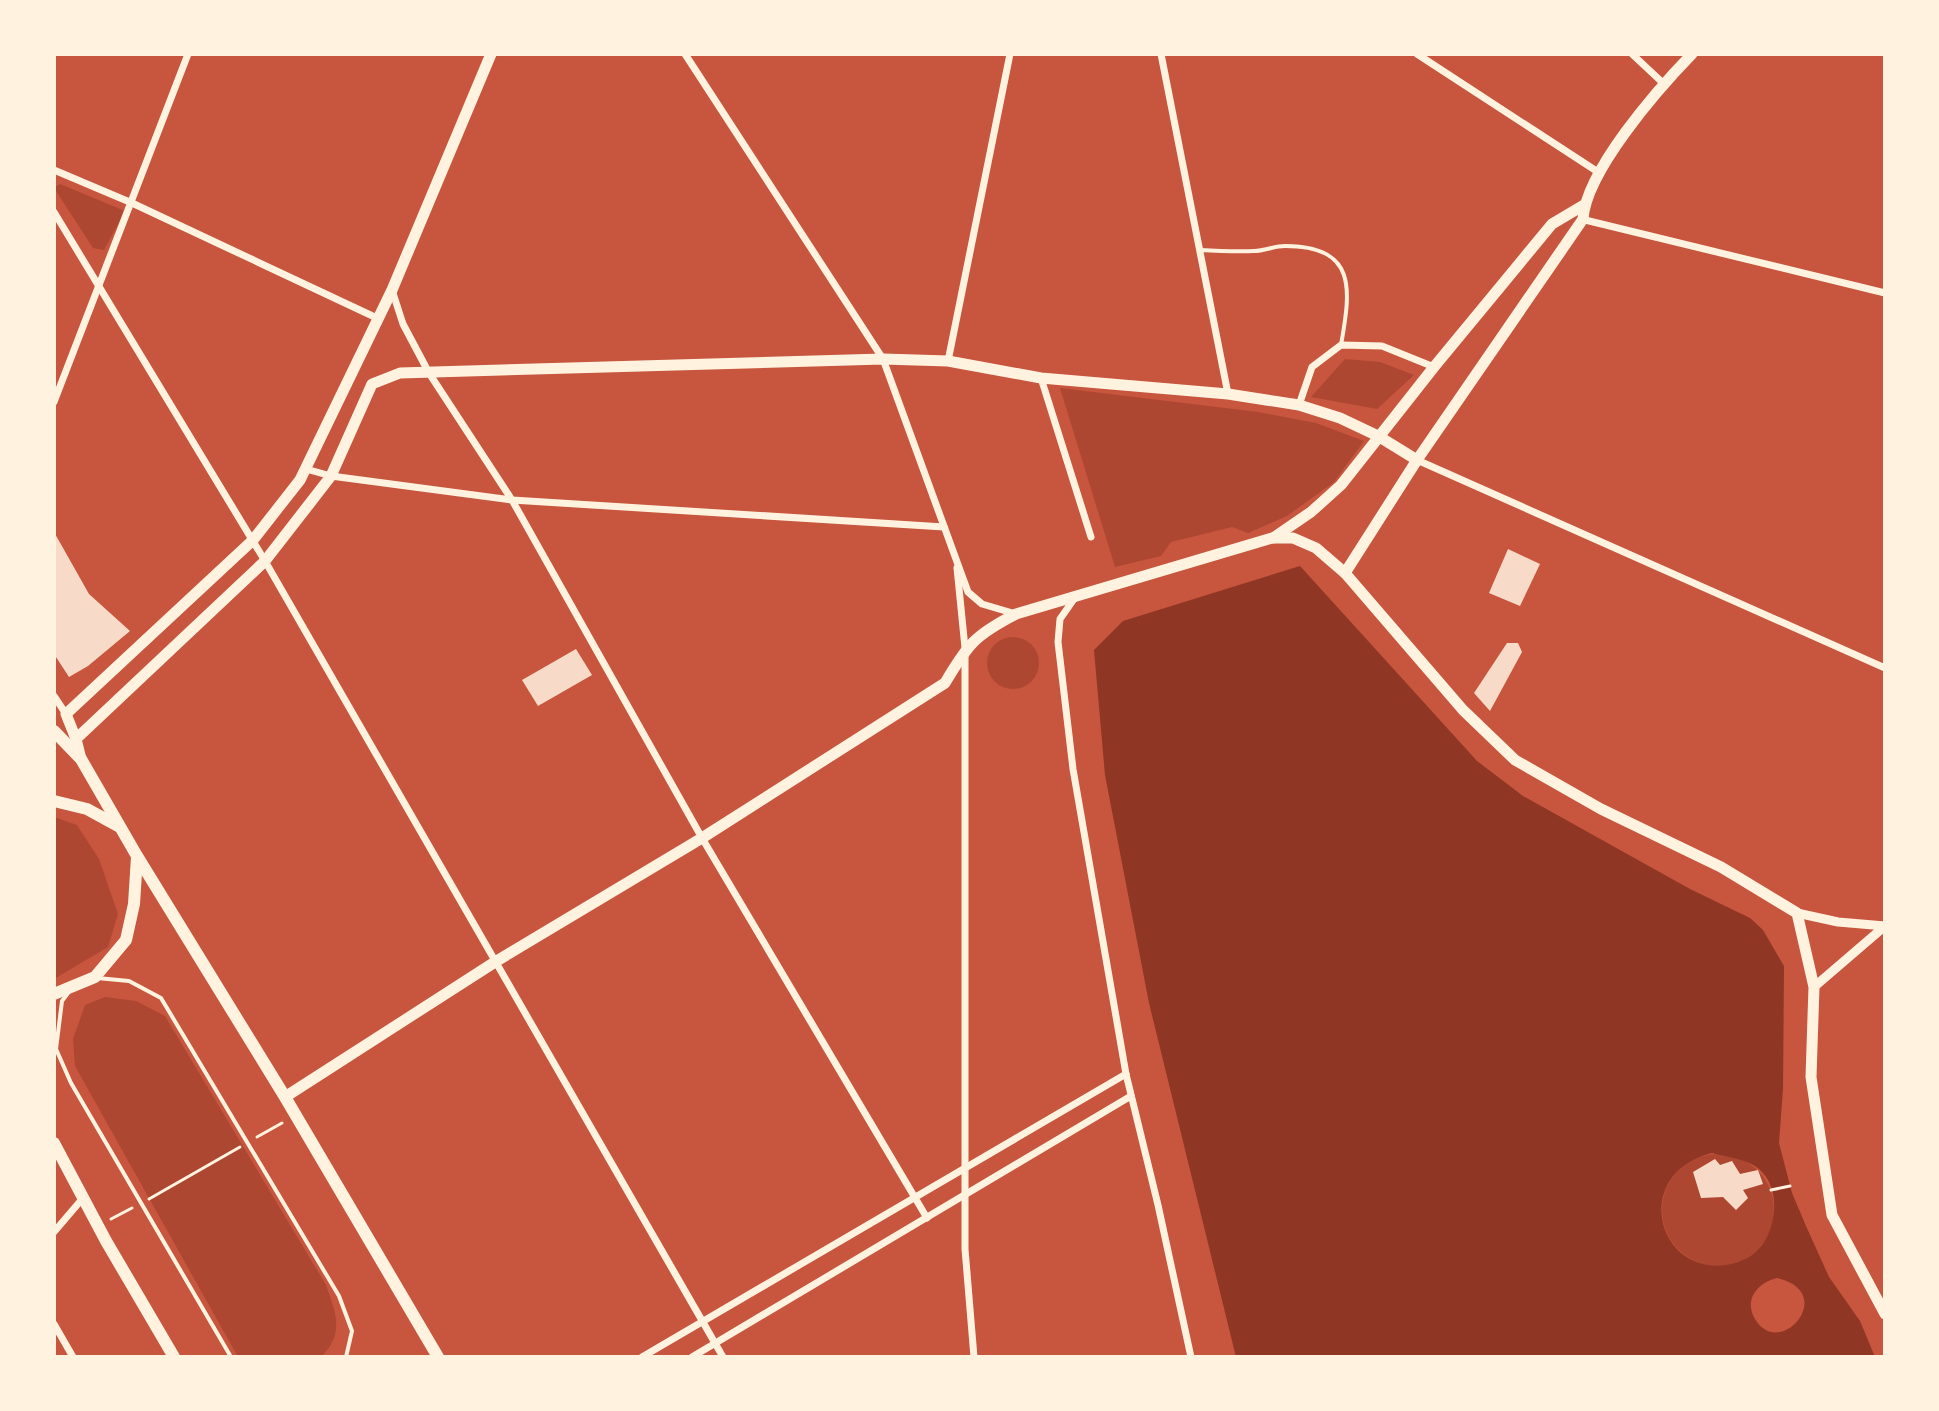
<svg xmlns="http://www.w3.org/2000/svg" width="1939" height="1411" viewBox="0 0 1939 1411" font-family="Karla,sans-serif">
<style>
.green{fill:#ae4732}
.water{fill:#8f3625;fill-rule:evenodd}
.building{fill:#f7dbc8}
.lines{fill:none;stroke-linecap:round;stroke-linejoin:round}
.path{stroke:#fff3e0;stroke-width:3}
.service{stroke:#fff3e0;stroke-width:4}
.minor{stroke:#fff3e0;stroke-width:7}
.tertiary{stroke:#fff3e0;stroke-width:9}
.secondary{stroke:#fff3e0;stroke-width:11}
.primary{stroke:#fff3e0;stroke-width:12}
</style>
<rect width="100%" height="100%" fill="#c8553d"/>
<g class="green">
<path d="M60,184L125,211L104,250L93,248L56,191L55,187Z"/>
<path d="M1345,359L1380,362L1414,375L1377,409L1311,397Z"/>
<path d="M1060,388L1258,412L1316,423L1364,441L1334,482L1287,516L1248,533L1232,527L1171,542L1161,556L1115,567Z"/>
<circle cx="1013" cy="663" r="26"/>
<path d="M54,817L77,825L99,859L118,914L108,947L54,979Z"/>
<path d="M105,997L136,1001L165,1016L326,1285C336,1313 345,1334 321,1357H238L75,1066L73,1039L85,1005Z"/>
<circle cx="1718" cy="1210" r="56"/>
</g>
<path class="water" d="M1300,566L1477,761L1523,796L1690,889L1750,918L1763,930L1784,966L1783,1089L1779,1143L1792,1193L1806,1226L1829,1277L1860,1321L1875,1357H1236L1149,1003L1105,775L1094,650L1123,621ZM1712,1153C1727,1157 1747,1159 1759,1169C1780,1187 1777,1222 1764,1242C1758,1252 1746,1260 1735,1263C1659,1284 1627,1174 1712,1153ZM1777,1278C1839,1292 1780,1361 1755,1319C1743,1299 1759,1282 1777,1278Z"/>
<g class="building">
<path d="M54,532L89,594L130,631L88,666L69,677L54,654Z"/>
<path d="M1508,549L1540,564L1520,606L1489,593Z"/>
<path d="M1507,643H1518L1522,652L1490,711L1474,693Z"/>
<path d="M576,649L592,675L538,706L522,680Z"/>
<path d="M1715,1159L1720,1165L1732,1161L1740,1174L1758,1170L1763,1184L1743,1190L1748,1198L1736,1210L1723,1197L1701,1198L1693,1172Z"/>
</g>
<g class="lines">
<g class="path">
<path d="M257,1137L282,1123"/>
<path d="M1771,1190L1790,1186"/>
<path d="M149,1199L240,1147"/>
<path d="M111,1219L132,1208"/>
</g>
<g class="service">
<path d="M1199,250C1217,251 1236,252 1254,251C1265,251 1274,246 1285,246C1357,246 1351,289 1341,345"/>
<path d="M97,978L129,981L161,998L339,1296L352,1331L346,1357"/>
<path d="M68,993L62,1001L56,1049L71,1083L231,1357"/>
</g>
<g class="minor">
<path d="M685,54L883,359L968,592L982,604L1016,614"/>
<path d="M1161,54L1228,394"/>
<path d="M1417,54L1598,172"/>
<path d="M1632,54L1663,83"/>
<path d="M54,170L132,203L379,319"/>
<path d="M54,212L265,561L723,1357"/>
<path d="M1581,219L1885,293"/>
<path d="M392,290L403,324L429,373L512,500L702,838L927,1218"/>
<path d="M948,361L1010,54"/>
<path d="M1041,378L1091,537"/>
<path d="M54,402L188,54"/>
<path d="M1299,405L1312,367L1341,345L1382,346L1434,367"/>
<path d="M1417,460L1885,668"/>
<path d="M306,469L331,476L512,500L944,527"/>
<path d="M957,568L965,648V1249L974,1357"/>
<path d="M1074,599L1060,619L1058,642L1073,769L1126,1074L1158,1205L1191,1357"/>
<path d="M54,696L66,714"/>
<path d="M54,1232L83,1198"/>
<path d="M54,1324L73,1357"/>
<path d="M642,1357L1126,1074"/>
<path d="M692,1357L1131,1096"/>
</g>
<g class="tertiary">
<path d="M1797,913L1838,922L1885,926"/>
<path d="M1814,987L1885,926"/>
</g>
<g class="secondary">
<path d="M1273,538L1311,512L1341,485L1434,367L1552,224L1584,205"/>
<path d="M1345,573L1417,460L1583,219C1586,171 1658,89 1692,54"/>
<path d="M76,739L66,714L253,540L300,480L392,290L491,54"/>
<path d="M81,759L76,739L265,561L331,476L372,384L400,373L883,359L948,361L1041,378L1228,394L1299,405L1340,418L1378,436L1417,460"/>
<path d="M285,1097L495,962L702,838L945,683C968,644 975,635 1016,614L1272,538H1293L1316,548L1345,573L1463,710L1515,760L1601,809L1721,867L1797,913L1814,987L1811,1077L1832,1215L1885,1314"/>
</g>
<g class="primary">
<path d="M54,731L81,759L137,856L285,1097L438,1357"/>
<path d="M54,801L87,809L118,826"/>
<path d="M54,994L95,977L126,940L134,904L137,857"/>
<path d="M54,1143L106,1241L174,1357"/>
</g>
</g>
<rect width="1939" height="1411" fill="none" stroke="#fff3e0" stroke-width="112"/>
</svg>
